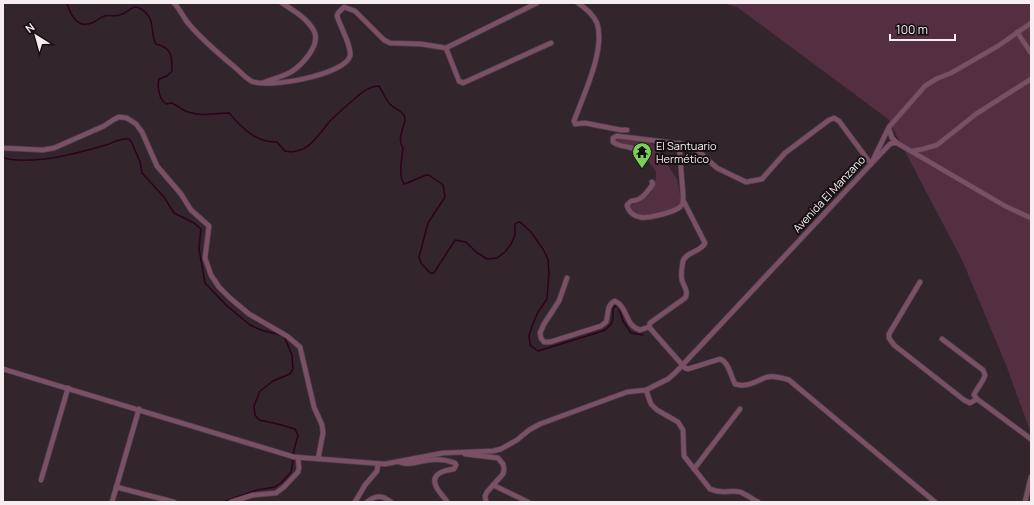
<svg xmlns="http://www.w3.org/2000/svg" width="1034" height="505" viewBox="0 0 1034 505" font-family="Manrope,sans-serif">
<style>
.green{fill:#542f42}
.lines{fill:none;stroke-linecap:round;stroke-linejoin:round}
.stream{stroke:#2f001d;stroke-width:1.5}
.street-casing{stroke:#4d4147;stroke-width:6}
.street{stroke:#7b4f66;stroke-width:4.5}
.labels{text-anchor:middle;stroke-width:4;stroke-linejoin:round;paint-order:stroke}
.poi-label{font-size:11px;fill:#f6edf1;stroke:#161013;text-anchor:start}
.street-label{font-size:11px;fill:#f6edf1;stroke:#161013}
</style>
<rect width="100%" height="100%" fill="#32252b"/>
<g class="green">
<path d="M722,3H1031V433L1006,365L963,262L888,119L737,7Z"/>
<path d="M617,138C627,137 649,140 656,147L677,179L681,200C674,214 655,214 641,216L638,215L630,210L629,206L641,202L651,193L656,178V171L638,148L618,144L616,141Z"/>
</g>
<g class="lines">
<g class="stream">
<path d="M67,3C71,16 78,30 94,22C97,21 99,18 102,17C108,14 114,17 120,15C132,12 132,0 146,13C155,21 150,34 156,44C172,48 172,56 172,71L167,76L159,79C157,87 159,99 166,104L172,103C178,106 182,110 188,112C204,117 214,113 229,113C241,127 256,143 277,142L285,151C307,156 318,135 330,121C339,112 348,104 358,96C364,91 370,86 379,86C383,92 386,101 391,105C395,109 404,111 405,118C405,128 396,138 403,148C402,159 398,174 404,184L407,183L426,175H429L443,185L445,197L428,223L419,257L421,263L430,273H434L455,240L466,242L476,252L487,259L497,258L505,252L511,244L515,235V224L518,222H520L531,232L543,249L548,259L549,273L547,299L538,312L532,326L529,336L530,345L538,351L603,331C614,324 613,321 613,309L615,306H618L623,321L631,333L643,335"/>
<path d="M3,158C35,165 75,154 106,145C113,143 122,137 129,139L132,143L140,162L142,173L164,197L174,213L194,223L201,229L199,249L205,283L226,305L250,325L261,330L281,335L285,338L292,355L293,369L290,374L273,381L260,391L254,406L255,415L259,420L278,424L295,429L298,435L293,454"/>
<path d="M223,502L257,490L275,487L282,482L291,472L293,460"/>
</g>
<g class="street-casing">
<g id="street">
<path d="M174,3C180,9 183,17 188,23C202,40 220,55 237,69C241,73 246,78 251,81C267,89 345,75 350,56C352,47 340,26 337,16L338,13L344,7L355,11L384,40L390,43L421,44L446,48L537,3"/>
<path d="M578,3C586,9 593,14 597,23C606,49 583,96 574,121L575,124L585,123L621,130H627"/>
<path d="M1017,32L1031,53"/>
<path d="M446,48L459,81L463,83L551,43"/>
<path d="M262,83C272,79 282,77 291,72C302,65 321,45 314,31C308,19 293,10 282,3"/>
<path d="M889,129L892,138L897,143"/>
<path d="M3,148L43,150L54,148L104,126L113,120L119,117L127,118L136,124L142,132L157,166L181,194L191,210L209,226L205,258L211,275L219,287L230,298L249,314L287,336L300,347L314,407L322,425L323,433L318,459"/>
<path d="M912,151L923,149L937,145L976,114L1031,79"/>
<path d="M641,153C631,144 622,149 613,142V138L617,136L682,144L697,150L717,168L746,182L762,179L785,153L829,120L834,118L839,121L871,164L890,144L893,143H897L1005,206L1031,218"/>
<path d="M652,182L653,184C647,192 642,201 631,201L627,205C628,211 633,216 640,217C647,219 676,212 681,206C684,203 683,198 683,194L679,143"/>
<path d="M567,278L559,301L544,324L540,333L541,338L544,342H550L601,326L606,322C609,314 606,305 615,301C628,307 625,326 640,330L649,327L650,323L685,298C689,292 684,287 682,280C681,276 682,266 683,261C687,251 701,252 705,243L683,200"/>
<path d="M920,282L889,334V338L894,345L964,400L970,403L977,399"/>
<path d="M649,327L685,368L688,369L720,359C729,362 731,377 735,384C747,388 756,381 767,377C774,375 782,378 789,380L935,502"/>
<path d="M942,339L983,370L985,375C983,383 977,387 974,395L977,399L1031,439"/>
<path d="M3,369L294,457L385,464L443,453L493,451L501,449L517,440L529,430L540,424L627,392L646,390L668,379L675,373L871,164L889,127L925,86L936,79L951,73L998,46L1031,23"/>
<path d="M646,390L651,404L657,410L678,422L683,430L684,456L710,489C723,495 730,489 740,492C746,494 752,499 758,502"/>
<path d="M465,454L498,458L503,464L504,469L503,474L487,492L485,496L486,502"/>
<path d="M399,462C408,466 419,461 430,460C438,459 447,460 455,463L456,465L454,469C446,470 430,473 436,486C438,492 444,496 447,502"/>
<path d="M694,469L740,409"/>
<path d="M41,480L68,388"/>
<path d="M493,485L528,502"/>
<path d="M116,487L174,502"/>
<path d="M112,502L139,409"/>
<path d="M231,502L253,495L276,493L284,487L298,472L299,468L298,458"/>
<path d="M355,502L365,485L377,471L378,464"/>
<path d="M367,502C375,495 383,495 391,502"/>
<path d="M1025,502L1031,477"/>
</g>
</g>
<use href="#street" class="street"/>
</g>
<defs>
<g id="temple-pin" transform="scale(1)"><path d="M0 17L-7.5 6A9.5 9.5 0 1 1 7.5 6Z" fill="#79d157" stroke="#161013"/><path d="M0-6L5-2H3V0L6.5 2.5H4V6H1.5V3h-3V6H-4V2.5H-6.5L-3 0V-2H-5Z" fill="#111"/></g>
</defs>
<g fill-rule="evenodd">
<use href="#temple-pin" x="642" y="152"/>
</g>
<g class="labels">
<g class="poi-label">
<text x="656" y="150">El Santuario<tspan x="656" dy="13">Hermético</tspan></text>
</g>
<g class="street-label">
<text transform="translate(829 194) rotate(-47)" y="4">Avenida El Manzano</text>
</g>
</g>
<rect width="1034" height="505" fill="none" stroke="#f6edf1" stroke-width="8"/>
<g transform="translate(36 36) rotate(323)" stroke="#161013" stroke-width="3" paint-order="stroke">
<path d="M0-3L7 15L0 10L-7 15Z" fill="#f6edf1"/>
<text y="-6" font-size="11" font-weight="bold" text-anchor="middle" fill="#f6edf1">N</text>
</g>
<path d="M890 34v6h65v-6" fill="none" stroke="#f6edf1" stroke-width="2"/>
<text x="896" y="34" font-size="12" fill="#f6edf1" stroke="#161013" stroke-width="3" paint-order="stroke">100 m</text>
</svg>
